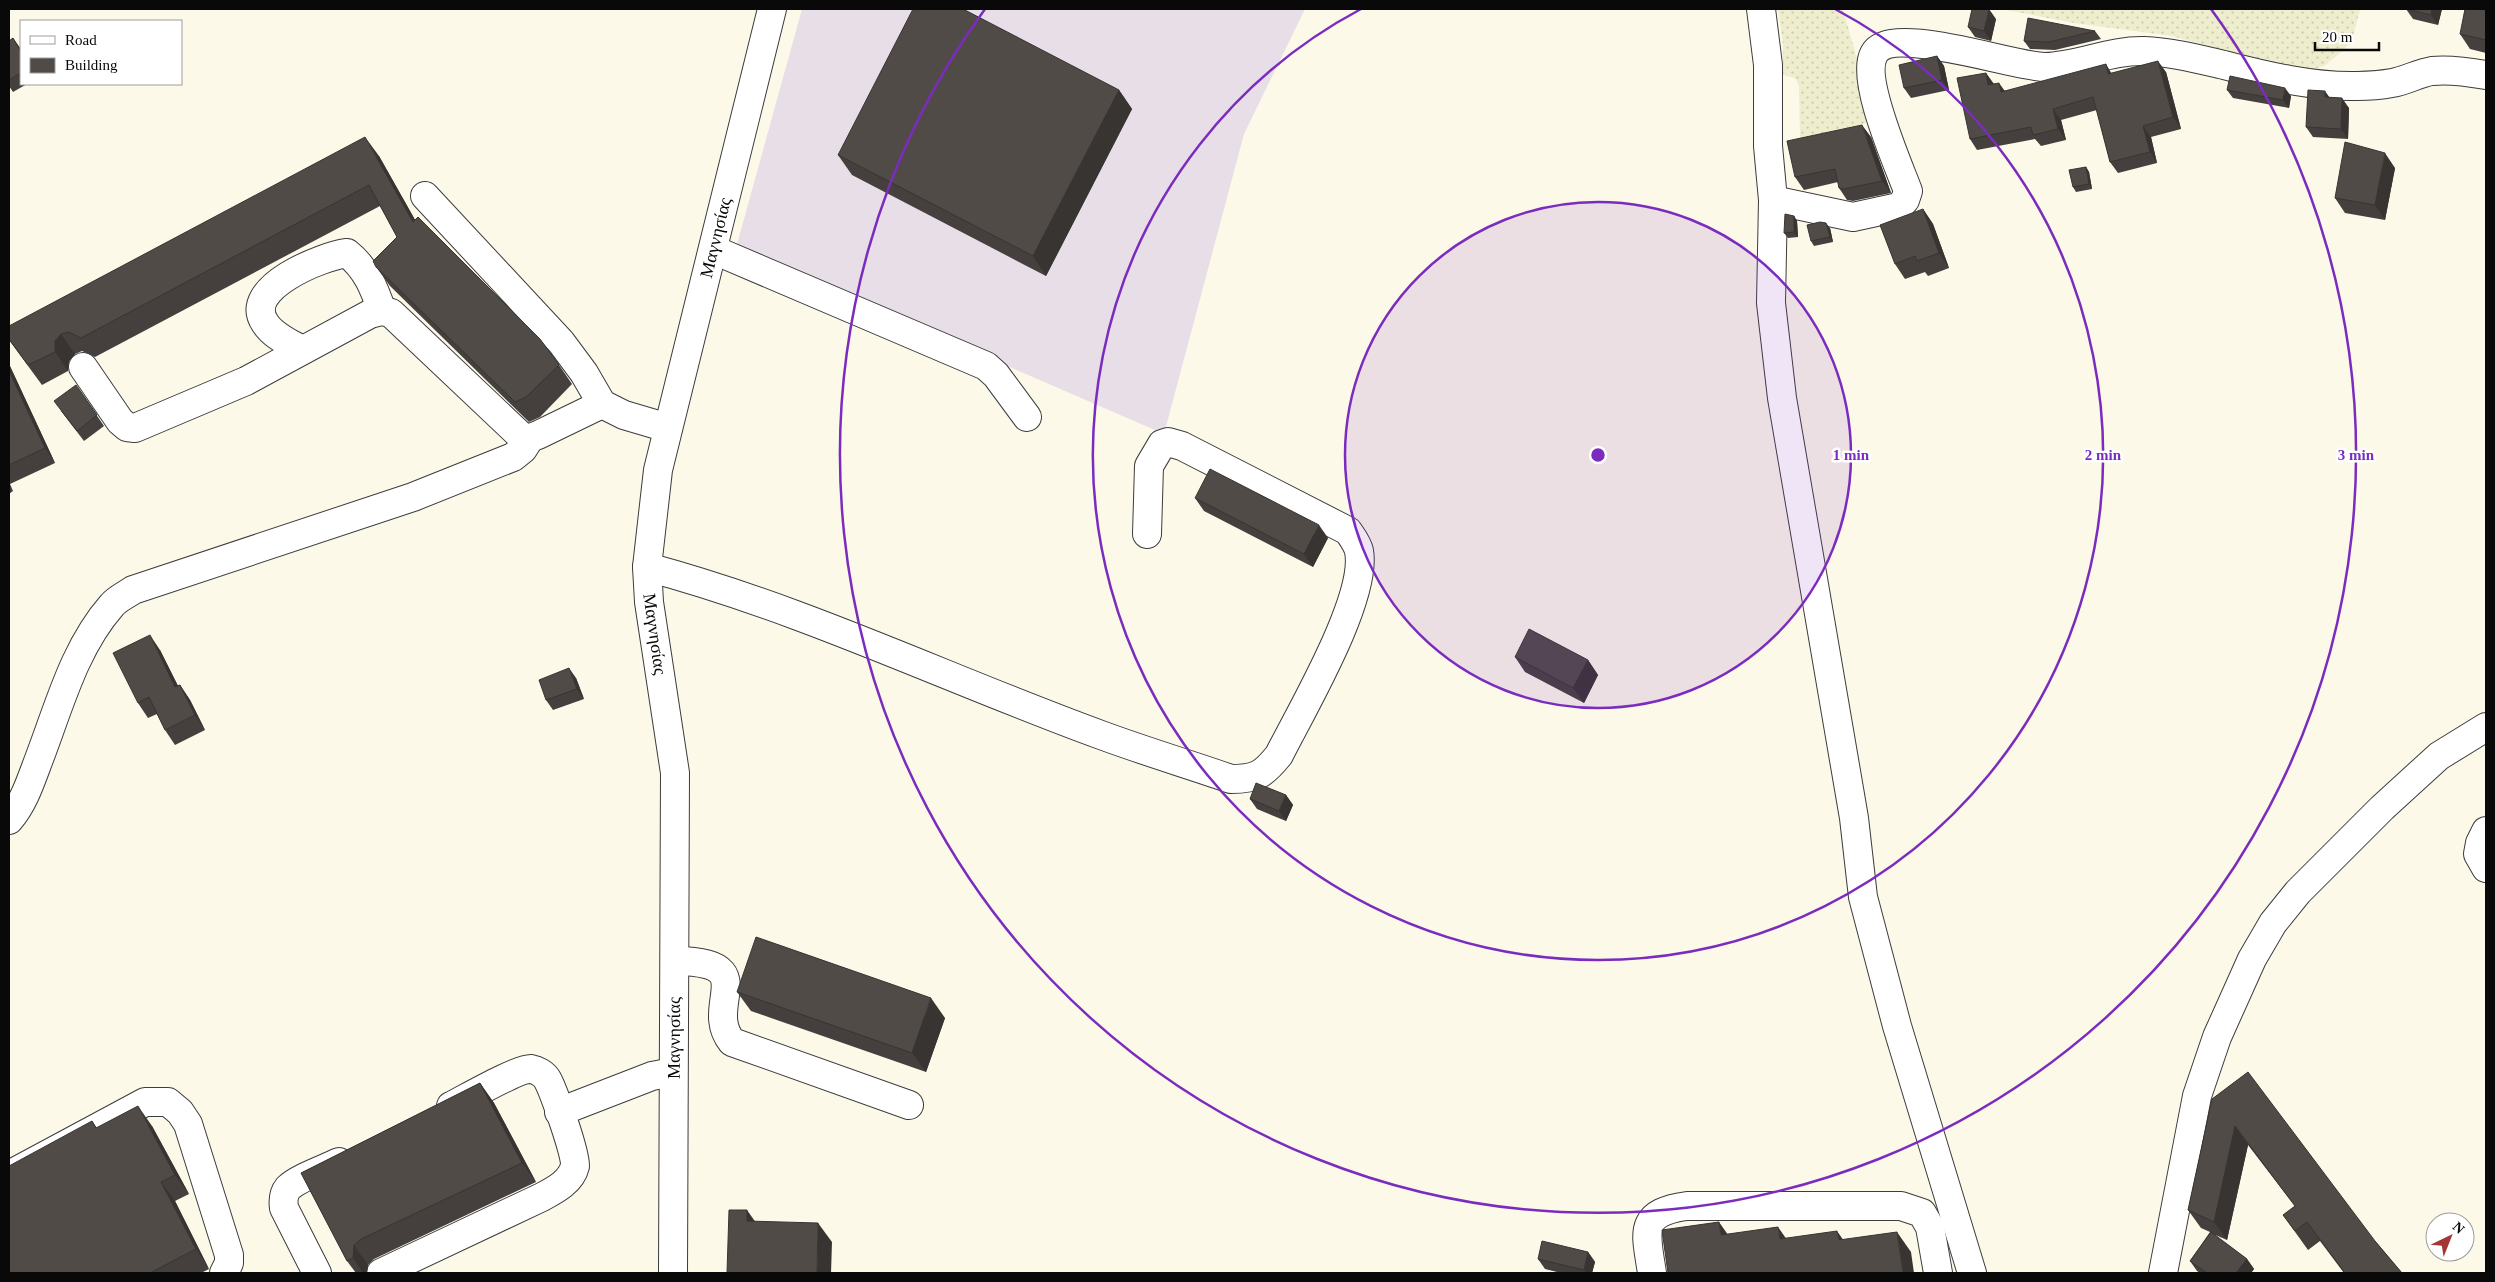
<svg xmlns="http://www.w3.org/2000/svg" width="2495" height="1282" viewBox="0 0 2495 1282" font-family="'Times New Roman',serif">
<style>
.industrial{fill:#e7dee8}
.farmland{fill:url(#farmland-dots)}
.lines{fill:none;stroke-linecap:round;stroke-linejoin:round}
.minor-casing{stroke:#3c3c3c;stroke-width:30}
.minor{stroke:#fff;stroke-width:28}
.wall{fill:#45403d}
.shaded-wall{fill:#383432}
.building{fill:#504b47;stroke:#383432}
.ring{fill:none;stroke:#7b2cbf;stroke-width:2.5}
.labels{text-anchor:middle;stroke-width:5;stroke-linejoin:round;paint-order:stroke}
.street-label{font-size:18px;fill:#090909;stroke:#fff}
.centre{fill:#7b2cbf;stroke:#fff;stroke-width:2.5}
.ring-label{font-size:15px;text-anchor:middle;font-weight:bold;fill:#7b2cbf;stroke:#fff;stroke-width:5;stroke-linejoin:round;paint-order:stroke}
</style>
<defs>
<pattern id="farmland-dots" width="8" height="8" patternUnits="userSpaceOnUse" patternTransform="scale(1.25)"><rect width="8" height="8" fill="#eeedcd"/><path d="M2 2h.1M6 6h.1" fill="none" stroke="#cbcaaf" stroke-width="1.8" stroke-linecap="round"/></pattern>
</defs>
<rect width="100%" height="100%" fill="#fcf9e9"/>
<path class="industrial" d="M802,9H1305L1244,134L1164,434L736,248Z"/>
<g class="farmland">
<path d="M1778,9H1843L1857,59L1866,113V123L1809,140L1800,138L1799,86L1795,78L1783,75V44Z"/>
<path d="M2001,9H2360L2353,37L2345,49L2324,66L2310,70L2266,62L2172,36L2074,23Z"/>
</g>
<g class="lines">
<g class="minor-casing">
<g id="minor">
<path d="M1761,9L1768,65V146L1773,200L1771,303L1782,398L1854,818L1863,897L1897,1026L1972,1273"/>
<path d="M425,196L561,342L584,373L602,404L624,415L668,428"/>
<path d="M1773,200L1853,217L1899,207L1905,200L1908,191C1898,164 1860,79 1874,54C1891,23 2013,67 2045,67C2078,66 2111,50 2144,51C2171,52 2198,59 2224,65C2266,76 2313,87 2357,86C2368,86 2381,85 2392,83C2405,81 2419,73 2432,71C2450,69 2469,72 2486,75"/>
<path d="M714,250L986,366L996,375L1027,417"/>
<path d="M302,350C290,343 273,336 265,323C241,288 323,256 347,253C367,269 374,288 382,311"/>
<path d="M83,367L120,421L127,427L135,428L246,381L370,314L382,311L391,313L522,437L530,438L538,435L602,404"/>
<path d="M647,567C804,609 950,680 1101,735C1144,751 1188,764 1231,779C1256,779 1263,775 1279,755C1301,711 1368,598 1359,551C1357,543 1352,537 1348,531L1182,446L1168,442L1162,444L1149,466L1147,534"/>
<path d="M9,820C24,803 31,780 39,759C59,707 74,648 112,605C117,599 126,595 133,590L413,497L513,457L523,449L530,438"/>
<path d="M2486,831L2480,843L2478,854L2486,868"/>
<path d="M676,961C764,962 702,1005 732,1042L909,1105"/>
<path d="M559,1112L652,1076L673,1072"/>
<path d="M9,1175L145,1102H168L180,1112L188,1124L229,1255V1263L224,1273"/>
<path d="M317,1273L284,1208C283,1201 283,1194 288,1188C298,1178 325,1169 339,1162"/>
<path d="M381,1273L542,1197C555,1190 571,1182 575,1166C577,1157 553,1089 547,1079C544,1074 537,1070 531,1069C519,1068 465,1099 451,1106"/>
<path id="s1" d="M673,1273L675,773L649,602L647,567L658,470L772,9"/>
<path d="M1652,1273C1646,1233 1637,1213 1687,1206H1901L1922,1213L1930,1227L1938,1273"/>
<path d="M2163,1273L2197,1096L2217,1037L2252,959L2273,923L2298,892L2382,808L2439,756L2486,727"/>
</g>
</g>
<use href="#minor" class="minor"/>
</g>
<g class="wall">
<path d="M2406,9H2442L2438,25L2413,19Z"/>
<path d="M2486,9V53L2470,49L2460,34Z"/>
<path d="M1996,19L1991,41L1975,37L1968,27Z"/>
<path d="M2095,31L2101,39L2055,50L2030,49L2024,41Z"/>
<path d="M13,38L21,49V84H27L13,92L9,86V41Z"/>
<path d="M1937,56L1944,66L1949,90L1911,98L1904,88Z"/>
<path d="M2166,72L2181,129L2151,137L2157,163L2118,173L2110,162L2097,110L2061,120L2066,140L2041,146L2035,139L1977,150L1970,139L1986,73L1993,84L2005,91L2112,73Z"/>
<path d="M1119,90L1132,109L1046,276L852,175L838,155Z"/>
<path d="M2227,90L2291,96L2289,108L2233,98Z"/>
<path d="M2330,97L2349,108L2348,139L2313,137L2306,127Z"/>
<path d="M1871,137L1891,193L1853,201L1847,200L1839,188L1838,182L1804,190L1795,177Z"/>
<path d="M379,156L415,220L557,362L572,384L540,417L529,422L390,286L376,267L397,237L380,206L95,357L82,351L75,354L69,361L68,371L42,385L9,340Z"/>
<path d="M2086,167L2089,172L2092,189L2076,192L2073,187Z"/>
<path d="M2395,168L2385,220L2345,213L2335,198Z"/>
<path d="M1923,209L1933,224L1949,268L1928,276L1925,272L1905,279L1895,264Z"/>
<path d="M1794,216L1797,221L1798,237L1788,238L1784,233Z"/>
<path d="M1830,228L1833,242L1814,246L1811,241Z"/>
<path d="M9,364L55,463L10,484L13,491L9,494Z"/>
<path d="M76,385L104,426L84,441L61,411Z"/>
<path d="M1195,498L1328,538L1313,567L1204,511Z"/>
<path d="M160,650L178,686L180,685L190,700L205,730L175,745L165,730L157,714L148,718L138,703Z"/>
<path d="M1515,657L1588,660L1598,675L1584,703L1525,672Z"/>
<path d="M576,678L584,699L553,710L546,700Z"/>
<path d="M1286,795L1293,805L1286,821L1257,809L1250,799Z"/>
<path d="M737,992L945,1018L926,1072L751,1011Z"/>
<path d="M480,1083L494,1103L536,1182L374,1259L368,1265L367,1273H356L347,1261L301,1173Z"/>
<path d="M2212,1099L2375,1241L2402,1273H2344L2320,1241L2308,1250L2283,1215L2295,1206L2248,1145L2227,1240L2213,1234L2247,1259L2254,1269L2251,1273H2200L2197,1271L2190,1261L2210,1232L2201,1228L2188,1210Z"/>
<path d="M92,1121L97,1128L152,1126L189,1194L175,1201L209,1269L201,1273H9Z"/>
<path d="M1588,1252L1595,1262L1592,1273H1561L1545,1269L1538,1259Z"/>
</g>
<g class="shaded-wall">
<path d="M1989,9L1996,19L1991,41L1984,31Z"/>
<path d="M2432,9H2442L2438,25L2431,15Z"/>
<path d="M1937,56L1944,66L1949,90L1942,80Z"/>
<path d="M2158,61L2166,72L2181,129L2173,117Z"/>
<path d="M2106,64L2113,76L2108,74Z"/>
<path d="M1986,73L1994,84L1988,85Z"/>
<path d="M1999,83L2007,94L2001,92Z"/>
<path d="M2285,88L2291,96L2289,108L2283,100Z"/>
<path d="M1119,90L1132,109L1046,276L1033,256Z"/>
<path d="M2325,91L2332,101L2325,97Z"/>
<path d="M2342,98L2349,108L2348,139L2341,129Z"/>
<path d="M2053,109L2061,120L2066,140L2058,129Z"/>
<path d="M1862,125L1871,137L1891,193L1882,181Z"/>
<path d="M2143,126L2151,137L2157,163L2150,152Z"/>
<path d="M365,137L379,156L427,241L413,222Z"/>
<path d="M2385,153L2395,168L2385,220L2375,205Z"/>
<path d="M2086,167L2089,172L2092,189L2089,184Z"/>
<path d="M1923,209L1933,224L1949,268L1939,253Z"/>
<path d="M1794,216L1797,221L1798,237L1794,232Z"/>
<path d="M1826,223L1830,228L1833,242L1830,237Z"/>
<path d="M61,334L75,354L69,361L68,371L55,352V341Z"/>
<path d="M9,364L55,463L45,448L9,371Z"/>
<path d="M1319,525L1328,538L1313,567L1304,554Z"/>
<path d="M150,635L160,650L186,702L175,687Z"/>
<path d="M1588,660L1598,675L1584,703L1573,688Z"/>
<path d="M569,668L576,678L584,699L577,689Z"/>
<path d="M180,685L190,700L205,730L195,715Z"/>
<path d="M1286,795L1293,805L1286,821L1279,811Z"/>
<path d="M931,998L945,1018L926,1072L912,1053Z"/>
<path d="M480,1083L494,1103L536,1182L522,1163Z"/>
<path d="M138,1106L152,1126L189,1194L175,1175Z"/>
<path d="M2235,1126L2248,1145L2227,1240L2214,1222Z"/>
<path d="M161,1182L175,1201L209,1269L196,1249Z"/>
<path d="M747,1210L761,1230L747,1221Z"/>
<path d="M1719,1222L1733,1242L1721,1235Z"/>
<path d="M818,1223L832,1242L831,1273H817Z"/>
<path d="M1778,1227L1792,1247L1780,1239Z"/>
<path d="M1837,1231L1851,1251L1839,1240Z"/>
<path d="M1897,1232L1911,1252L1914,1273H1903Z"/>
<path d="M354,1245L368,1265L367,1273H363L353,1258Z"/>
<path d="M1588,1252L1595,1262L1592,1273H1586L1584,1270Z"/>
<path d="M2247,1259L2254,1269L2251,1273H2236Z"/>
</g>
<g class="building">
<path d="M913,9H963L1119,90L1033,256L838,155Z"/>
<path d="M1972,9H1989L1984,31L1968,27Z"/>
<path d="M2407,9H2432L2431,15Z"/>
<path d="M2465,9H2486V40L2460,34Z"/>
<path d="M2028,18L2095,31L2049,42L2024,41Z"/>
<path d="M13,38L21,52V73L9,80V41Z"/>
<path d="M1937,56L1942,80L1904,88L1899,65Z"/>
<path d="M2158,61L2173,117L2143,126L2150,152L2110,162L2093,97L2053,109L2058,129L2033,135L2031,127L1970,139L1957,78L1986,73L1988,85L1999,83L2001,92L2106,64L2108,74Z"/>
<path d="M2230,76L2285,88L2283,100L2227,90Z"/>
<path d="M2308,90L2325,91V97L2342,98L2341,129L2306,127Z"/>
<path d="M1862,125L1882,181L1844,189L1839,188L1835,169L1795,177L1787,141Z"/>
<path d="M365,137L413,222L418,217L540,339L557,362L559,365L526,397L515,402L376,267L373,261L397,237L369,185L81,338L69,332L61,334L55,341V352L28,365L9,339V326Z"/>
<path d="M2345,142L2385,153L2375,205L2335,198Z"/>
<path d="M2086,167L2089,184L2073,187L2069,170Z"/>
<path d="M1923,209L1939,253L1917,261L1915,256L1895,264L1880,225Z"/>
<path d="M1785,214L1794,216V232L1784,233Z"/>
<path d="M1820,222L1826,223L1830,237L1811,241L1807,225Z"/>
<path d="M9,371L45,448L9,465Z"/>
<path d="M76,385L97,415L77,431L54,401Z"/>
<path d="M1210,469L1319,525L1304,554L1195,498Z"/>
<path d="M1529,629L1588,660L1573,688L1515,657Z"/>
<path d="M150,635L175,687L180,685L195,715L165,730L149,697L138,703L113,653Z"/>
<path d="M569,668L577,689L546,700L539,680Z"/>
<path d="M1256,783L1286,795L1279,811L1250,799Z"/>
<path d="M756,937L931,998L912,1053L737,992Z"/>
<path d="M2248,1072L2375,1241L2402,1273H2345L2307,1222L2295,1231L2283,1215L2295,1206L2235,1126L2214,1222L2188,1210L2212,1099Z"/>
<path d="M480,1083L522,1163L361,1239L354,1245L353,1258L347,1261L301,1173Z"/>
<path d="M138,1106L175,1175L161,1182L196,1249L150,1273H9V1166L92,1121L96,1128Z"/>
<path d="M729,1210H747V1221L818,1223L817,1273H727Z"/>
<path d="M1719,1222L1721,1235L1778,1227L1780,1239L1837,1231L1839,1240L1897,1232L1903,1273H1668L1662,1230Z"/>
<path d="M2211,1232L2247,1259L2236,1273H2207L2190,1261Z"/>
<path d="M1542,1241L1588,1252L1584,1270L1538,1259Z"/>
</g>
<circle cx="1598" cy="455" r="253" fill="#7b2cbf" fill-opacity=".12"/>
<g class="ring">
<circle cx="1598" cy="455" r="253"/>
<path d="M1835 9A505 505 0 1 1 1361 9"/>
<path d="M2211 9A758 758 0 1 1 985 9"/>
</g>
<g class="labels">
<g class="street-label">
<text dy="6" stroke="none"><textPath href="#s1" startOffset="1045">Μαγνησίας</textPath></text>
<text transform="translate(655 634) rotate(82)" y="6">Μαγνησίας</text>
<text dy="6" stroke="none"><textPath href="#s1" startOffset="235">Μαγνησίας</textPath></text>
</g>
</g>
<circle cx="1598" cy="455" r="8" class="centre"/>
<g class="ring-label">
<text x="1851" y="460">1 min</text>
<text x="2103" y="460">2 min</text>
<text x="2356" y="460">3 min</text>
</g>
<rect width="2495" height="1282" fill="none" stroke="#090909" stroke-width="20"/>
<rect x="20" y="20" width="162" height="65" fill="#ffffff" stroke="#9d9d9d"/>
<rect x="30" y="36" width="25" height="8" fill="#ffffff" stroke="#9d9d9d"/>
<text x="65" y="45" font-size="15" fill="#090909">Road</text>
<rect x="30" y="58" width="25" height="15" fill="#504b47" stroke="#9d9d9d"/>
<text x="65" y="70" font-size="15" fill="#090909">Building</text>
<g transform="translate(2450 1237) rotate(43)"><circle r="24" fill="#ffffff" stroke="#9d9d9d"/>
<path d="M0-4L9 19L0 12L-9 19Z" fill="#a53636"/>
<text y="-8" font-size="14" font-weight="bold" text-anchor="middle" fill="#090909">N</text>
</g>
<path d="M2315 42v8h64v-8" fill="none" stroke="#090909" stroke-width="2.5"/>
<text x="2322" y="42" font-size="15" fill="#090909" stroke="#ffffff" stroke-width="4" paint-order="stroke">20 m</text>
</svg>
